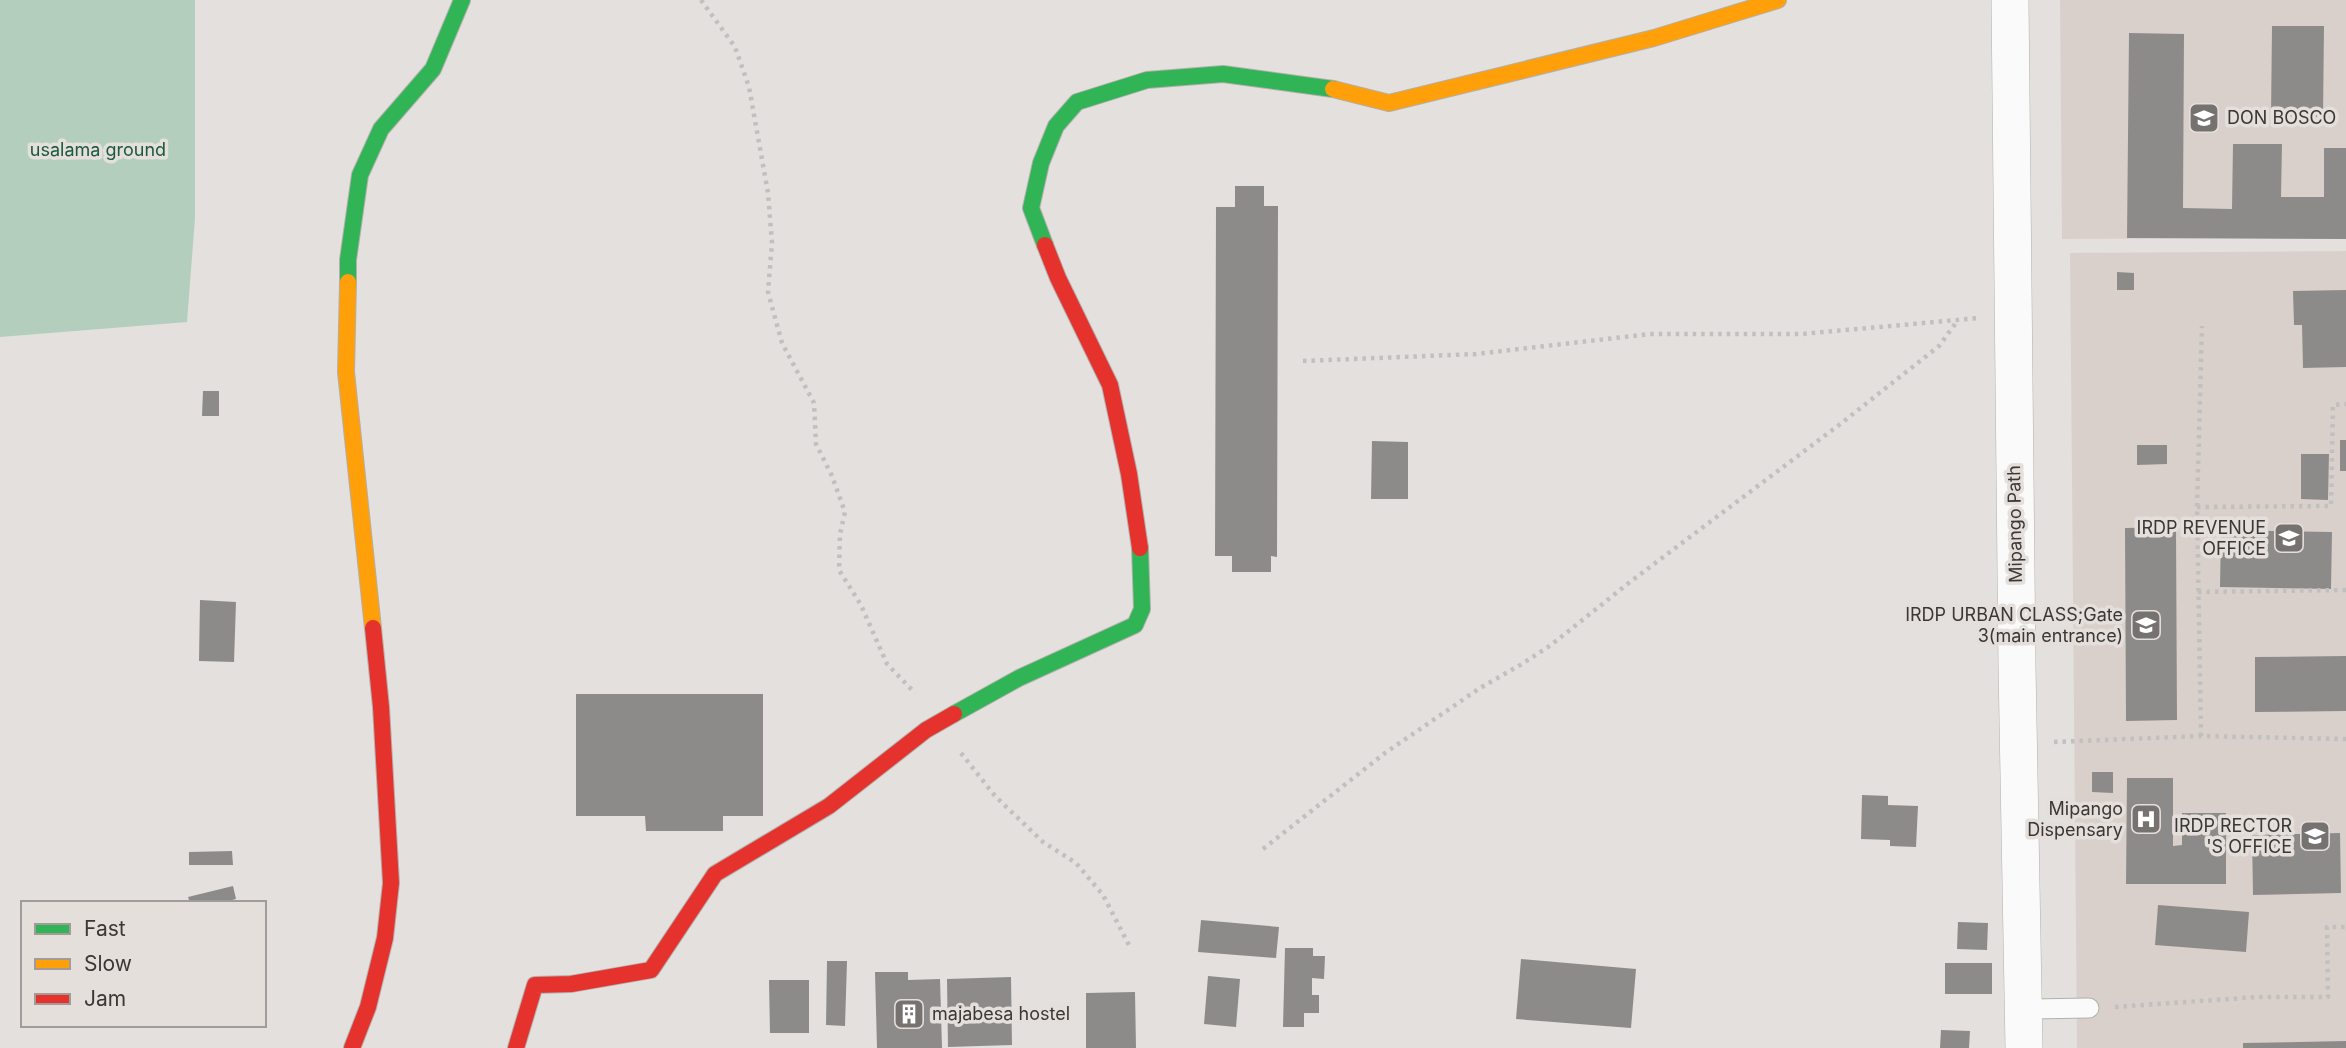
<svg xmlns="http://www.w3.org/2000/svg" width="2346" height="1048" viewBox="0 0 2346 1048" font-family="Inter,sans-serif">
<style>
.built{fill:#d9d0cb}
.green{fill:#b3cebd}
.building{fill:#8d8b89}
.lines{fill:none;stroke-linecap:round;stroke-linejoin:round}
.lane-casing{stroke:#b2b0ae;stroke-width:21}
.street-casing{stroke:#b2b0ae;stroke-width:38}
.fast-casing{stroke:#b2b0ae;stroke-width:18}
.slow-casing{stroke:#b2b0ae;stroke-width:18}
.jam-casing{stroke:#b2b0ae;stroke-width:18}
.path{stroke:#c1c0c0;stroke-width:4.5;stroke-dasharray:3.5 5;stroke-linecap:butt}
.lane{stroke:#fbfafa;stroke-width:19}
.street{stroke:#fbfafa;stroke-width:37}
.fast{stroke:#30b455;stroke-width:16}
.slow{stroke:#ff9f0a;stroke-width:16}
.jam{stroke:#e5322d;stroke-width:16}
.labels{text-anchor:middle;stroke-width:7;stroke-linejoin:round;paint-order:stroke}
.poi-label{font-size:18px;fill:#3a3736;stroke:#e5dfdb;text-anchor:end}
.park-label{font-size:18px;fill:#19593c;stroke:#e5dfdb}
.street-label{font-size:18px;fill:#3a3736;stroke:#e5dfdb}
</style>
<rect width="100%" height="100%" fill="#e3e0dd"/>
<g class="built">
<path d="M2060,0H2346V237L2062,239Z"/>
<path d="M2346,251V1048H2077L2070,253Z"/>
</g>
<path class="green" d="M0,0H195V218L187,322L0,337Z"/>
<g class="building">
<path d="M2272,26H2324L2323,117L2271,116Z"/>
<path d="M2129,33L2184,34L2183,208L2232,209L2233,144H2282L2281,197H2324V148H2346V239L2127,238Z"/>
<path d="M1235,186H1264V206H1278L1277,557L1271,556V572H1232V556H1215L1216,207H1235Z"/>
<path d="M2117,272L2134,273V290H2117Z"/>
<path d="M2346,290V367L2303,368L2302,325H2294L2293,291Z"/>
<path d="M203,391H219V416H202Z"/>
<rect x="2340" y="440" width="6" height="31"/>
<path d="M1372,441L1408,442V499H1371Z"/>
<path d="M2137,445H2167V464L2137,465Z"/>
<path d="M2301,454H2329L2328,500L2301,499Z"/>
<path d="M2176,527L2177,720L2126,721L2125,528Z"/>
<path d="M2221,530L2332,532L2331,589L2220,587Z"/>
<path d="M200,600L236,602L234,662L199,661Z"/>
<path d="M2346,656V711L2255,712V657Z"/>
<path d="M576,694H763V816H723V831H646L645,816H576Z"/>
<path d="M2092,772H2113V793L2092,792Z"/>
<path d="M2127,778H2173V846L2182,845V813H2226V884H2126Z"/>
<path d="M1862,795L1888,796V805L1918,806L1916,847L1890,846V840L1861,839Z"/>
<path d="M2340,833L2341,893L2253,895L2252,835Z"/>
<path d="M232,851L233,865H189V852Z"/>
<path d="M233,886L236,899L221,903H190L188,897Z"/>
<path d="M2158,905L2249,912L2246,952L2155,945Z"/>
<path d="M1201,920L1279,927L1276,958L1198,952Z"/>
<path d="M1958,922L1988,923L1987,950L1957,949Z"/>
<path d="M1285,948H1313V956H1325L1324,979L1312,978V995H1319V1013H1304V1027H1283Z"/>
<path d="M1521,959L1636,969L1631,1028L1516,1019Z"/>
<path d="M827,961H847L845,1026L826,1025Z"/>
<rect x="1945" y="963" width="47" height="31"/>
<path d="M875,972H908V980L940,979L942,1048H877Z"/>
<path d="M1208,976L1240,979L1236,1027L1204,1024Z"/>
<path d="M1011,977L1012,1045L948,1047L947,979Z"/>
<path d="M769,980H809V1033H770Z"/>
<path d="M1135,992L1136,1048H1086V993Z"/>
<path d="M1941,1030L1970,1031L1969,1048H1940Z"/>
<path d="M2346,1041V1048H2243V1043Z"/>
</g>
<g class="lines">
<g class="lane-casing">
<path id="lane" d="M2024,1009L2089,1008"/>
</g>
<g class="street-casing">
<path id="street" d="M2010,0L2017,666L2024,1048"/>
</g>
<g class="fast-casing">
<g id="fast">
<path d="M1045,245L1031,208L1041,163L1056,126L1077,102L1147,80L1223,74L1333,89"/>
<path d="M348,282V260L360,175L381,129L433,69L462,0"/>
<path d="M954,714L1019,678L1135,625L1142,609L1140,548"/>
</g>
</g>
<g class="slow-casing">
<g id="slow">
<path d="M1333,89L1389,103L1654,38L1778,0"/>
<path d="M348,282L346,372L373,628"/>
</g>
</g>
<g class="jam-casing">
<g id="jam">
<path d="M1045,245L1058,278L1110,385L1129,474L1140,548"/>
<path d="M352,1048L368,1007L385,938L391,883L381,707L373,628"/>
<path d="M516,1048L535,985L571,984L651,970L715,874L829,806L926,730L954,714"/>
</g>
</g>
<g class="path">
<path d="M701,0L735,47L749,87L768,193L772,243L768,292L782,343L814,403L816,444L832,476L845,512L840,534L839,570L861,605L887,664L915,693"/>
<path d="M1303,361L1476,354L1650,334H1802L1979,318"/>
<path d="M2197,507L2331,506L2333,405L2346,404"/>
<path d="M2198,592L2346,590"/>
<path d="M2201,736L2197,507L2202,326"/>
<path d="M2054,742L2201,736L2346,739"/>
<path d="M961,753L995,796L1043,842L1076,863L1103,895L1131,949"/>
<path d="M1263,849L1385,753L1480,688L1522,664L1551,645L1630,582L1839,425L1939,346L1958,320"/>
<path d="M2115,1007L2257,997H2328L2327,927H2346"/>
</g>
<use href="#lane" class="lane"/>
<use href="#street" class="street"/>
<use href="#fast" class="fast"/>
<use href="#slow" class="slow"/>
<use href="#jam" class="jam"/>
</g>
<defs>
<g id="school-square" transform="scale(1.575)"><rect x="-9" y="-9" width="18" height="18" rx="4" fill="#757270" stroke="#e5dfdb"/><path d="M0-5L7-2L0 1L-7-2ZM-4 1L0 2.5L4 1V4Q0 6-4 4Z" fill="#fff"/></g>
<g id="university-square" transform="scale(1.575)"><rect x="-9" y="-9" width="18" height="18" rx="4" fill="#757270" stroke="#e5dfdb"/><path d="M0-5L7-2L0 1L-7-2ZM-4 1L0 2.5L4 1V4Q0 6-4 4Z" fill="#fff"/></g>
<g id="hospital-square" transform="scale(1.575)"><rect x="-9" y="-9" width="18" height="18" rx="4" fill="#757270" stroke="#e5dfdb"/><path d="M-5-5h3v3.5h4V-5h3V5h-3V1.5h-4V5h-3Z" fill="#fff"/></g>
<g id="building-square" transform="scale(1.575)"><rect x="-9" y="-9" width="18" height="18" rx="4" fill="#757270" stroke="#e5dfdb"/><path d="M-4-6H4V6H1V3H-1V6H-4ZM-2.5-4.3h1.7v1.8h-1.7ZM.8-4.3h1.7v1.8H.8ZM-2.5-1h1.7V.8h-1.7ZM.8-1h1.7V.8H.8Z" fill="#fff"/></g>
</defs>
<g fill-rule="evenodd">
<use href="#school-square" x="2204" y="118"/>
<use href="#university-square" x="2289" y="538"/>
<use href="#university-square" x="2146" y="625"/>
<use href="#hospital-square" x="2146" y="819"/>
<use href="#university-square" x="2315" y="836"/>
<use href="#building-square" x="909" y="1014"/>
</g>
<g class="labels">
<g class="poi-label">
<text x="2227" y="124" text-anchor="start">DON BOSCO</text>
<text x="2266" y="534">IRDP REVENUE<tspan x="2266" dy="21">OFFICE</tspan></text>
<text x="2123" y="621">IRDP URBAN CLASS;Gate<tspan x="2123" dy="21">3(main entrance)</tspan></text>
<text x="2123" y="815">Mipango<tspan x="2123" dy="21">Dispensary</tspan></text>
<text x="2292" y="832">IRDP RECTOR<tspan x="2292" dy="21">'S OFFICE</tspan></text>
<text x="932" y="1020" text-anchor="start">majabesa hostel</text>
</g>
<g class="park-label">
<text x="98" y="156">usalama ground</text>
</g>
<g class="street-label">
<text transform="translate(2015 524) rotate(-91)" y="6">Mipango Path</text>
</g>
</g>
<rect x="21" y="901" width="245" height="126" fill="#e5dfdb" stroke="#a19c99" stroke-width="2"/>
<rect x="35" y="924" width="35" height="10" fill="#30b455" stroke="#a19c99" stroke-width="2"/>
<text x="84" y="936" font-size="21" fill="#3a3736">Fast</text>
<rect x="35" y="959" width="35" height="10" fill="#ff9f0a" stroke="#a19c99" stroke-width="2"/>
<text x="84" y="971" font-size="21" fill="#3a3736">Slow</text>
<rect x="35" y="994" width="35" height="10" fill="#e5322d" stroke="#a19c99" stroke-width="2"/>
<text x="84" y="1006" font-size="21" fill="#3a3736">Jam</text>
</svg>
